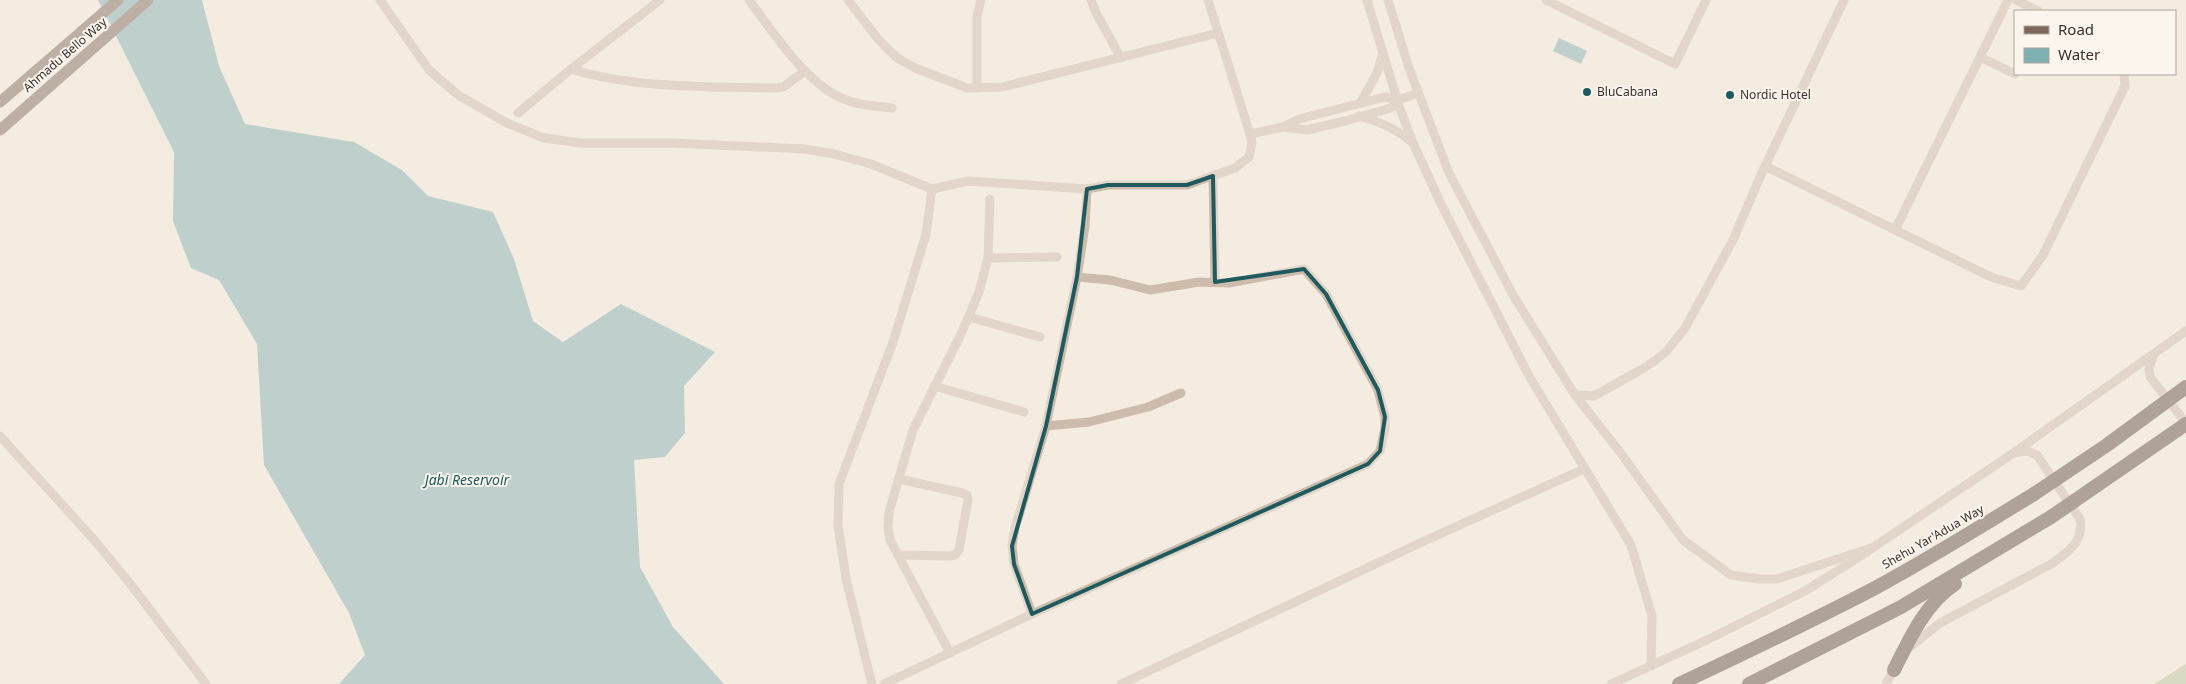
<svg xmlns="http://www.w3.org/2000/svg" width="2186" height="684" viewBox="0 0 2186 684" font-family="'Noto Sans',sans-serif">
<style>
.green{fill:#b8c4a0}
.water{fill:#7fb0b2}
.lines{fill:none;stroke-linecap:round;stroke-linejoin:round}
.minor{stroke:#cdbbac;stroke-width:9}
.major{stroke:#7d675c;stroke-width:11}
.highway{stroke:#5c4a42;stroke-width:14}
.highway-bridge{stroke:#5c4a42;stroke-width:14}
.marked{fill:none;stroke:#1f5a5e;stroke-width:4;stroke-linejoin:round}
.poi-dot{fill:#1f5a5e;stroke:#fbf5ee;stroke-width:2}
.labels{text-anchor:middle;stroke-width:4;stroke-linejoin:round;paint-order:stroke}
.street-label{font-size:12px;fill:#3b302b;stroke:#fbf5ee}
.poi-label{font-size:12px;fill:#3b302b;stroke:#fbf5ee;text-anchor:start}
.water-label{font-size:14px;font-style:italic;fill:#1f5a5e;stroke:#fbf5ee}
</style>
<rect width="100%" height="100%" fill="#f4ebe1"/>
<path class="green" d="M2186,664V684H2154Z"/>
<g class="water">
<path d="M98,0H202L219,66L245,124L354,142L402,170L428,196L493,212L514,259L533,321L563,342L621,304L715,352L684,386L685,433L665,457L634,460L640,567L673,627L724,684H339L365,655L349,613L264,465L257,344L219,280L191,268L173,221L174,152Z"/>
<path d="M1559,38L1587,51L1581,64L1553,51Z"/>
</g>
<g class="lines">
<g class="minor">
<path d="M380,0L429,70L458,95L509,124L544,138L581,143H672L805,149L834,154L871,164L932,189L968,181L1087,189L1108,185H1187L1235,168L1249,157L1252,143L1250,134"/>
<path d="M749,0C774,33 808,88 849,101C862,106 878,106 892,108"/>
<path d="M848,0L878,39L896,57L915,68L967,88L1002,87L1218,33"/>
<path d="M1091,0L1096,13L1121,58"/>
<path d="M1208,0L1250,134L1283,127L1299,119L1385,97L1398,100"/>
<path d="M1367,0L1399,106L1413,143L1441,204L1529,376L1631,545L1652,616L1651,666"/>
<path d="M1388,0L1409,68L1449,173L1513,295L1575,395L1620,452L1683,540L1731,575L1759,579H1777L1871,548"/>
<path d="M1546,0L1675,64L1706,0"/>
<path d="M2016,0L2038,11"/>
<path d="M1980,57L2015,74"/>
<path d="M571,69C630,88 711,87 774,88L783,87L805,71"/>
<path d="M977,88V16L981,0"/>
<path d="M1361,102L1377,73L1382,56"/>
<path d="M518,113L571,69L660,0"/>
<path d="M1359,116C1381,122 1396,129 1413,143"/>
<path d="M1283,127L1307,130L1345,121L1391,108L1398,100L1418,93"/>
<path d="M1765,166L1991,277L2021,286L2043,255L2125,86L2124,74"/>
<path d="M1213,176L1215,282"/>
<path d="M1896,228L2008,0"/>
<path d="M988,258L1057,257"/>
<path d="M969,317L1040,337"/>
<path d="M2154,354L2149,368L2150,377L2186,423"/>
<path d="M934,386L1024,412"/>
<path d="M1575,395L1594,396L1646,367L1666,352L1685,328L1733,240L1760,177L1844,0"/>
<path d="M1046,426L1089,422L1148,407L1181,393"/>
<path d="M0,436L96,542L132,586L206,684"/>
<path d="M898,555L950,556L955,555L959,550L968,500L967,495L962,493L899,479"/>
<path d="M1032,614L1014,564L1012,546L1015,528L1046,426L1077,277L1085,226L1087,189"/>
<path d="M1909,648L1940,623L2053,563C2069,551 2084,541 2080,519L2037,455L2027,451L2014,453"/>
<path d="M950,653L890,540L888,528L889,512L913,430L962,332L979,292L988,258L990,199"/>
<path d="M872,684L846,579L838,525L839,484L893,342L905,303L926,234L932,189"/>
<path d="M884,684L1032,614L1368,464L1380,451L1385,428V417L1381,402L1378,390L1326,294L1304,269L1229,283L1199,282L1150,290L1110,280L1077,277"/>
<path d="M1121,684L1422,542L1584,469"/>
<path d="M1611,684L1707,640L1805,591L1856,559L2012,454L2186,331"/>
<path d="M1886,684L1896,666"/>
</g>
<g class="major">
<path d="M0,102L118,0"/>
<path d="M0,130L148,0"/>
</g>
<g class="highway">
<path d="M1894,670C1910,638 1925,604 1955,584"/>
<path d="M1679,684C1745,653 1812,621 1877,587C1930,558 1982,526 2034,494"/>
<path d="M1749,684L1901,607L2051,517"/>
</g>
<g class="highway-bridge">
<path d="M2034,494L2107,445L2186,387"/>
<path d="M2051,517L2186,424"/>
</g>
</g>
<path d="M0 0H2186V684H0ZM1213,176L1215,282L1304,269L1326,294L1378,390L1385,417L1380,451L1368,464L1032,614L1014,564L1012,546L1046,426L1077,277L1087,189L1108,185H1187Z" fill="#f4ebe1" fill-opacity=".55" fill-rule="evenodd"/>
<path class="marked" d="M1213,176L1215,282L1304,269L1326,294L1378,390L1385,417L1380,451L1368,464L1032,614L1014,564L1012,546L1046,426L1077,277L1087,189L1108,185H1187Z"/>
<g class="poi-dot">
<circle cx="1587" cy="92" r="5"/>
<circle cx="1730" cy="95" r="5"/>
</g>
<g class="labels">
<g class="street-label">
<text transform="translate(65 55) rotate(-41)" y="4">Ahmadu Bello Way</text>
<text transform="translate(1933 537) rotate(-30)" y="4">Shehu Yar'Adua Way</text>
</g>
<g class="poi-label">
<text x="1597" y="96">BluCabana</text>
<text x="1740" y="99">Nordic Hotel</text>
</g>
<g class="water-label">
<text x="467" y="485">Jabi Reservoir</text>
</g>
</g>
<rect x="2014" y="10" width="162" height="65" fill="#fbf5ee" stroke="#aea6a0"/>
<rect x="2024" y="26" width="25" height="8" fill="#7d675c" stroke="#aea6a0"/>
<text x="2058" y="35" font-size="15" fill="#3b302b">Road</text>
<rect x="2024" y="48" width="25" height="15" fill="#7fb0b2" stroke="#aea6a0"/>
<text x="2058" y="60" font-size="15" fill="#3b302b">Water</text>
</svg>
